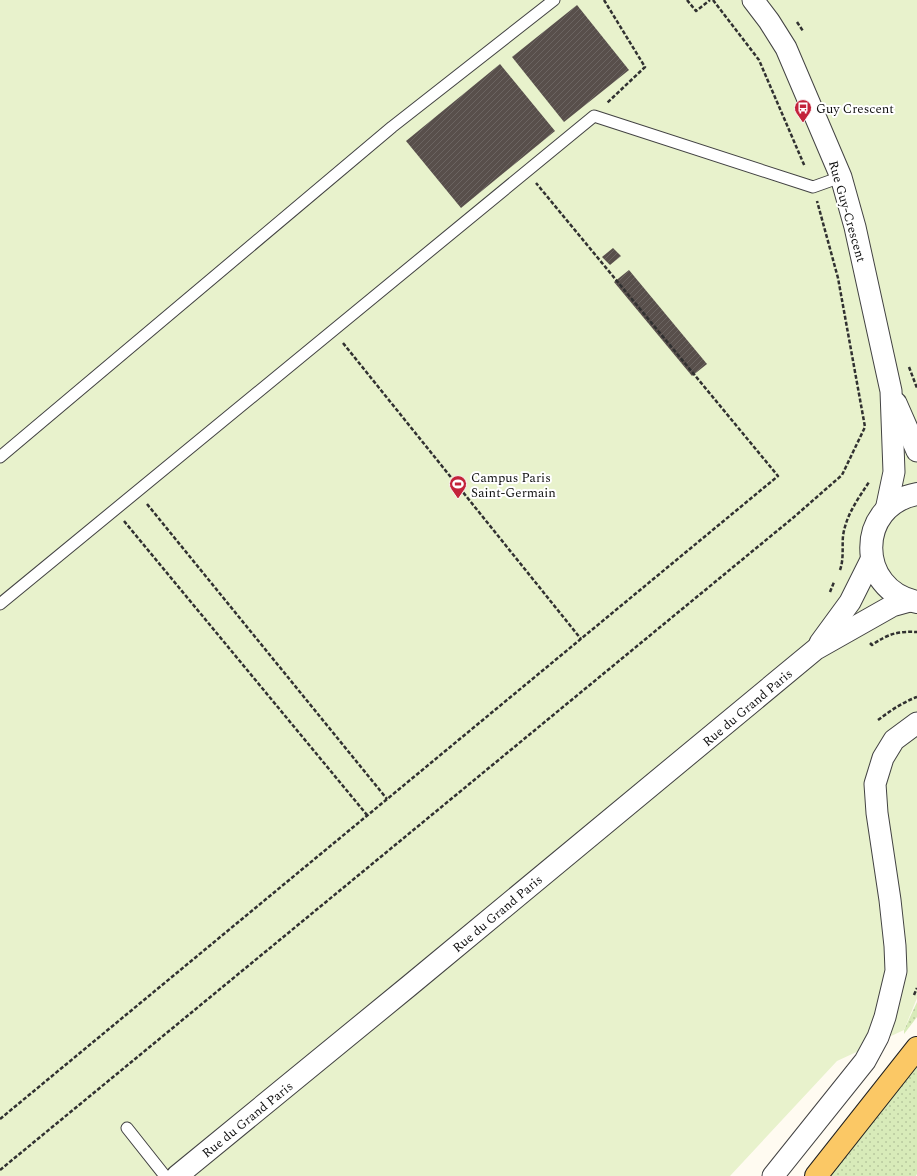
<svg xmlns="http://www.w3.org/2000/svg" width="917" height="1176" viewBox="0 0 917 1176" font-family="Spectral,serif">
<style>
.grass{fill:url(#grass-dots)}
.pitch{fill:#e8f2cc}
.building{fill:url(#building-hatch)}
.lines{fill:none;stroke-linecap:round;stroke-linejoin:round}
.service-casing{stroke:#424242;stroke-width:13}
.minor-casing{stroke:#424242;stroke-width:23}
.tertiary-casing{stroke:#424242;stroke-width:24}
.primary-casing{stroke:#202020;stroke-width:24}
.path{stroke:#313131;stroke-width:2.5;stroke-dasharray:4 2;stroke-linecap:butt}
.service{stroke:#fff;stroke-width:11}
.minor{stroke:#fff;stroke-width:21}
.tertiary{stroke:#fff;stroke-width:22}
.primary{stroke:#fbc865;stroke-width:22}
.labels{text-anchor:middle;stroke-width:4;stroke-linejoin:round;paint-order:stroke}
.poi-label{font-size:13px;fill:#0f0f0f;stroke:#fff;text-anchor:start}
.street-label{font-size:13px;fill:#0f0f0f;stroke:#fff}
</style>
<defs>
<pattern id="grass-dots" width="8" height="8" patternUnits="userSpaceOnUse"><rect width="8" height="8" fill="#d8ebb9"/><path d="M2 2h.1M6 6h.1" fill="none" stroke="#b8c89e" stroke-width="1.8" stroke-linecap="round"/></pattern>
<pattern id="building-hatch" width="6" height="6" patternUnits="userSpaceOnUse"><rect width="6" height="6" fill="#584f4b"/><path d="M-1 1l2-2M0 6l6-6M5 7l2-2" fill="none" stroke="#6b6461"/></pattern>
</defs>
<rect width="100%" height="100%" fill="#fffbf1"/>
<g class="grass">
<path d="M917,1002V1017L904,1034V1030Z"/>
<path d="M917,1065V1174L916,1176H828Z"/>
</g>
<path class="pitch" d="M0,0H917V998L904,1030L837,1061L730,1176H0Z"/>
<g class="building">
<path d="M577,5L629,70L564,122L512,57Z"/>
<path d="M500,64L555,131L461,208L406,141Z"/>
<path d="M613,248L621,256L610,265L602,257Z"/>
<path d="M629,270L707,364L692,376L614,282Z"/>
</g>
<g class="lines">
<g class="service-casing">
<g id="service">
<path d="M0,457L392,127L554,0"/>
<path d="M0,604L594,116L813,187L841,177"/>
<path d="M127,1128L165,1176"/>
</g>
</g>
<g class="minor-casing">
<g id="minor">
<path d="M753,0L769,21L786,48L841,177L855,227L891,391L894,472L886,510"/>
<path d="M896,403L917,451"/>
<path d="M820,643L850,602L872,558"/>
<path d="M177,1176L409,986L816,649L892,606L910,601"/>
<path d="M773,1176L865,1061L878,1037L885,1017L896,971L895,946L890,900L877,813L875,784L883,758L894,740L917,723"/>
</g>
</g>
<g class="tertiary-casing">
<path id="tertiary" d="M917,494C856,505 856,590 917,602"/>
</g>
<g class="primary-casing">
<path id="primary" d="M816,1176L917,1048"/>
</g>
<g class="path">
<path d="M604,0L645,67L607,103"/>
<path d="M687,0L696,11L710,0"/>
<path d="M713,0L759,60L805,167"/>
<path d="M797,22L803,31"/>
<path d="M343,343L581,639"/>
<path d="M909,367L917,388"/>
<path d="M147,504L387,799"/>
<path d="M124,521L367,815"/>
<path d="M840,570C844,559 842,547 843,536C846,515 858,499 869,482"/>
<path d="M830,592L834,582"/>
<path d="M870,643L872,645C888,634 897,631 917,632"/>
<path d="M878,720C890,711 903,702 917,697"/>
<path d="M914,995L917,988"/>
<path d="M0,1119L778,476L536,183"/>
<path d="M0,1170L794,517L842,475L865,427L838,278L817,201"/>
</g>
<use href="#service" class="service"/>
<use href="#minor" class="minor"/>
<use href="#tertiary" class="tertiary"/>
<use href="#primary" class="primary"/>
</g>
<defs>
<g id="bus-pin" transform="scale(0.9)"><path d="M0 17L-7.5 6A9.5 9.5 0 1 1 7.5 6Z" fill="#c3233a" stroke="#fff"/><path d="M-5-6H5V4H4V6H2V4H-2V6H-4V4H-5ZM-3.5-4V0h7V-4ZM-3.5 1.2v1.5H-2V1.2ZM2 1.2v1.5H3.5V1.2Z" fill="#fff"/></g>
<g id="stadium-pin" transform="scale(0.9)"><path d="M0 17L-7.5 6A9.5 9.5 0 1 1 7.5 6Z" fill="#c3233a" stroke="#fff"/><path d="M0-5a6.5 5 0 1 0 0 10a6.5 5 0 1 0 0-10ZM-3.5-1.8h7v3.6h-7Z" fill="#fff"/></g>
</defs>
<g fill-rule="evenodd">
<use href="#bus-pin" x="803" y="108"/>
<use href="#stadium-pin" x="458" y="484"/>
</g>
<g class="labels">
<g class="poi-label">
<text x="816" y="113">Guy Crescent</text>
<text x="471" y="482">Campus Paris<tspan x="471" dy="15">Saint-Germain</tspan></text>
</g>
<g class="street-label">
<text transform="translate(848 211) rotate(74)" y="5">Rue Guy-Crescent</text>
<text transform="translate(747 707) rotate(-40)" y="5">Rue du Grand Paris</text>
<text transform="translate(497 913) rotate(-40)" y="5">Rue du Grand Paris</text>
<text transform="translate(247 1119) rotate(-39)" y="5">Rue du Grand Paris</text>
</g>
</g>
</svg>
